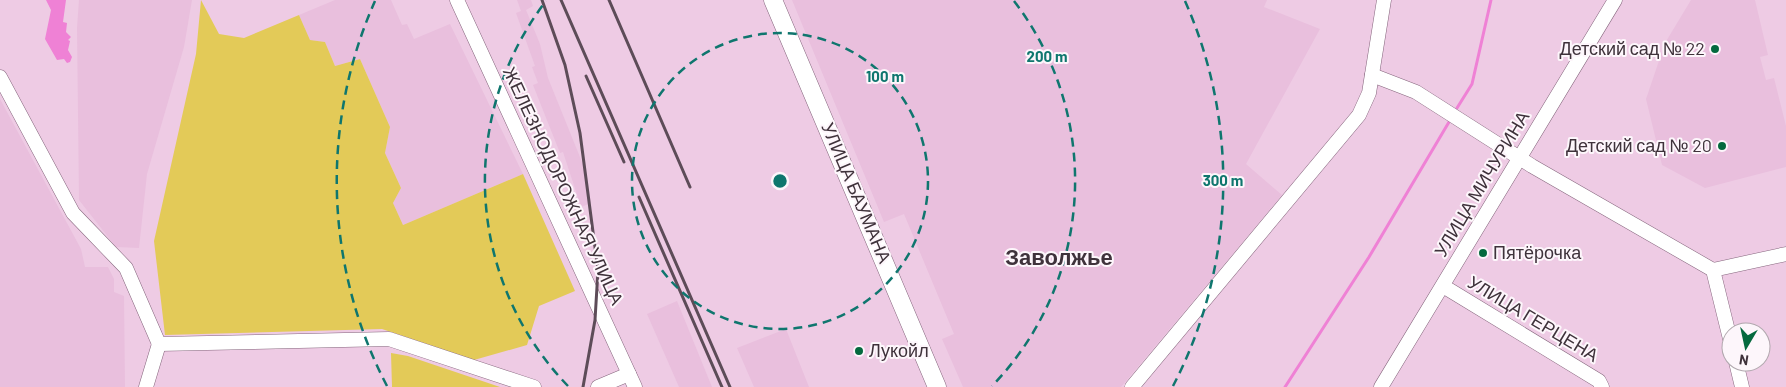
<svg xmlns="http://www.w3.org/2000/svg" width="1786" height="387" viewBox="0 0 1786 387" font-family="Barlow,sans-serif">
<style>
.built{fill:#e9bfdd}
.green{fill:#e3ca58}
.water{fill:#ef81d5}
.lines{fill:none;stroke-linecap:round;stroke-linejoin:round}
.stream{stroke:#ef81d5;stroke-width:3}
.minor-casing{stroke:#85667d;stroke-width:15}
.major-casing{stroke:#85667d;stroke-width:19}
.minor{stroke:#fff;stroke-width:14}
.major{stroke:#fff;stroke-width:18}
.rail{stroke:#5d4c58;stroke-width:3}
.ring{fill:none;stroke:#0f766e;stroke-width:2.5;stroke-dasharray:9 6}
.poi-dot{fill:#04693e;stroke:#fdf6fb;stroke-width:2}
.labels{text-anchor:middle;stroke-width:4;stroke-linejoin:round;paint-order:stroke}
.poi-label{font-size:18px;fill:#3f323b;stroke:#fdf6fb;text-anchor:end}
.street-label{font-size:18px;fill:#3f323b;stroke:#fdf6fb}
.district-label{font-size:22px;font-weight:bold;fill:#3f323b;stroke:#fdf6fb}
.centre{fill:#0f766e;stroke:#fdf6fb;stroke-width:2.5}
.ring-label{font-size:15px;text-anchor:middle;font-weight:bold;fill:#0f766e;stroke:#fdf6fb;stroke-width:4;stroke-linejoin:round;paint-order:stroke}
</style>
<rect width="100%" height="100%" fill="#eecbe4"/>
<g class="built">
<path d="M79,0H192L184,47L147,174L139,248L116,247L79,200L77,28Z"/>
<path d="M335,0H391L402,25L407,24L414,39L450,24L523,174L403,225L393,203L401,188L385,153L390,127L360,59L335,66L325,42L310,40L299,15Z"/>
<path d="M517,0H531L533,6L526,10L540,44L548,78L586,172L591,203L581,207L563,152L560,153L533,85L538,83L532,67L535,66L516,13L521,11Z"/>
<path d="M792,0H1267L1264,7L1320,29L1246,164L1282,195L1121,387H963L942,339L954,334L904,214L884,222Z"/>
<path d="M1691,0H1755L1768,55L1760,57L1766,80L1774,78L1786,126V167L1705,188L1662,165L1646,99L1665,43Z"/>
<path d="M0,99L81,249L85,267H108L114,279V292L124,296L125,387H0Z"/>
<path d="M677,301L712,387H679L647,314Z"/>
<path d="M786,329L809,387H754L737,348Z"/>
</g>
<g class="green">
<path d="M201,0L219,34L244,38L299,15L310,40L325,42L335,66L360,59L390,127L385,153L401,188L393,203L403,225L523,174L575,291L539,306L527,345L474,360L382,329L165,335L154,241L196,54Z"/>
<path d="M391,353L408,356L500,387H392Z"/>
</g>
<path class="water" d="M46,0H66L63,22L67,23L66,32L71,37L68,40L70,41L68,50L72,57L70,62L67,63L64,59L57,60L45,39L51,10Z"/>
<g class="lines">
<g class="stream">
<path d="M1457,108L1472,84L1491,0"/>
<path d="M1285,387L1369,257L1449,122"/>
</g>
<g class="minor-casing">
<g id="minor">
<path d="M457,0L635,387"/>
<path d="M1372,75L1416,92L1532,166L1713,270L1731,343"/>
<path d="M0,77L73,213L126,268L159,344L389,339L534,387"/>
<path d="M1713,270L1786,254"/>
<path d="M1443,286L1599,381L1602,387"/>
<path d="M1736,362L1742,387"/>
<path d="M146,387L159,344"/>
<path d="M598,387L629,374"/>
<path d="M1132,387L1359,115L1369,93L1384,0"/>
<path d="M1381,387L1615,0"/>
</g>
</g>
<g class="major-casing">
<path id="major" d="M773,0L937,387"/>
</g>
<use href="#minor" class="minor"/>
<use href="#major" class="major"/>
<g class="rail">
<path d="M542,0L565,65L580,133L598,270L595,320L583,387"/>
<path d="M561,0L730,387"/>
<path d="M609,0L690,187"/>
<path d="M586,76L624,162"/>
<path d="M639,197L722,387"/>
</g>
</g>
<g class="ring">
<circle cx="780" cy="181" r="148"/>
<path d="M568 386A295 295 0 0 1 546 1M1014 1A295 295 0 0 1 992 386"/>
<path d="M387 386A443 443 0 0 1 375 1M1185 1A443 443 0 0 1 1173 386"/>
</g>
<g class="poi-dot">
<circle cx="1715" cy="49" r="5"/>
<circle cx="1722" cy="146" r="5"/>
<circle cx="1483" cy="253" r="5"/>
<circle cx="859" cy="351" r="5"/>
</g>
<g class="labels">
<g class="poi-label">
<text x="1705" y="55">Детский сад № 22</text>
<text x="1712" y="152">Детский сад № 20</text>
<text x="1493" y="259" text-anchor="start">Пятёрочка</text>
<text x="869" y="357" text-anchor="start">Лукойл</text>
</g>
<g class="street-label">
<text transform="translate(1482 184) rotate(-59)" y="6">УЛИЦА МИЧУРИНА</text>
<text transform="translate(563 186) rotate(65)" y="6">ЖЕЛЕЗНОДОРОЖНАЯ УЛИЦА</text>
<text transform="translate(856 193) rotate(67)" y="6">УЛИЦА БАУМАНА</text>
<text transform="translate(1533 319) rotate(31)" y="6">УЛИЦА ГЕРЦЕНА</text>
</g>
<g class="district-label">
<text x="1059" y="265">Заволжье</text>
</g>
</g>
<circle cx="780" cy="181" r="8" class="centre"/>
<g class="ring-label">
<text x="1047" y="62">200 m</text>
<text x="885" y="82">100 m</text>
<text x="1223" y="186">300 m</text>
</g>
<g transform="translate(1746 347) rotate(189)"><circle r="24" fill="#fdf6fb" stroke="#b1a8ae"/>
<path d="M0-4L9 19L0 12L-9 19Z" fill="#04693e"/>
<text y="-8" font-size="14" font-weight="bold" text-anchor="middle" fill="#3f323b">N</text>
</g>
</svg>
